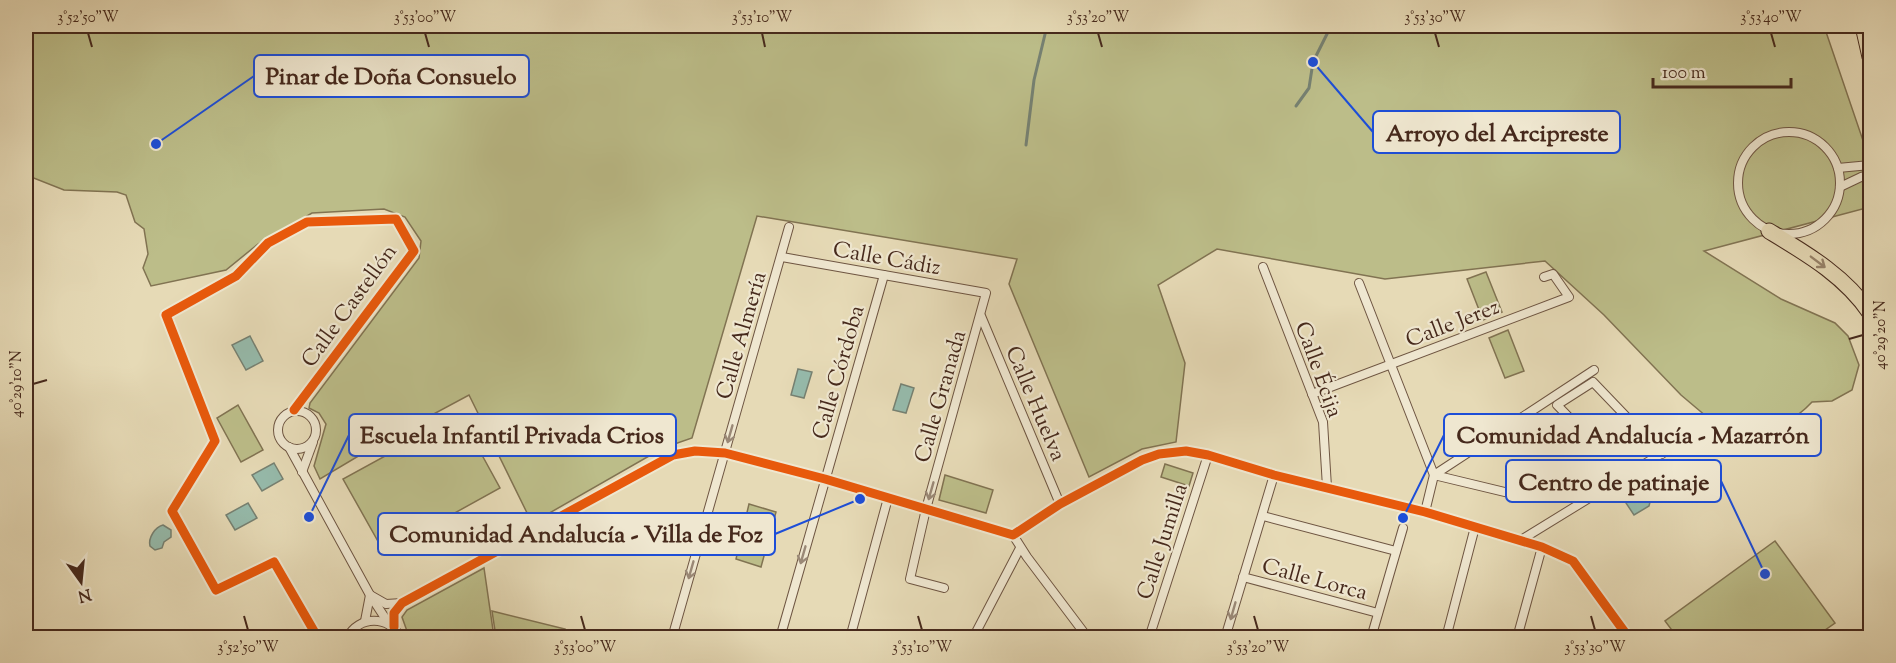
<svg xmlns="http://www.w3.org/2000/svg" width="1896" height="663" viewBox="0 0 1896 663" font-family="'Sorts Mill Goudy',serif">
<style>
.green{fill:#bcbd89;stroke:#817352;stroke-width:1.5}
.water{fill:#96bbac;stroke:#768172;stroke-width:1.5}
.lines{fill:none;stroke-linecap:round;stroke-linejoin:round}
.stream{stroke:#768172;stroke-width:3}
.street-casing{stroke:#6e5542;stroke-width:10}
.highway-casing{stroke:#46291c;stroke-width:17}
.street{stroke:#efe7d0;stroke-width:8}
.highway{stroke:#e6dab6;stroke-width:15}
.cycleway-casing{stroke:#efe7d0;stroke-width:13}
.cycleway{stroke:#e8590c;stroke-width:9}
.oneway{stroke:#968269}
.oneway2{stroke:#9a8876}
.ticks{fill:none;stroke:#46291c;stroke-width:2}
.labels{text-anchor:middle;stroke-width:4.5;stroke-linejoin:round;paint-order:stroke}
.street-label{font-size:22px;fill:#46291c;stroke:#efe7d0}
.leader{fill:none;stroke:#1d4ed8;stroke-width:2}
.callout-dot{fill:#1d4ed8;stroke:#efe7d0;stroke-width:2}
.callout{fill:#efe7d0;stroke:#1d4ed8;stroke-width:2}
.callout-label{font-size:24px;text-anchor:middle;font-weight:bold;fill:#46291c}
.neatline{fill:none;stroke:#46291c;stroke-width:2}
.ticks-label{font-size:15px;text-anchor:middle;fill:#46291c}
</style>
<rect width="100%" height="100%" fill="#e6dab6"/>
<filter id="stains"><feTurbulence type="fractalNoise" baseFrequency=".00333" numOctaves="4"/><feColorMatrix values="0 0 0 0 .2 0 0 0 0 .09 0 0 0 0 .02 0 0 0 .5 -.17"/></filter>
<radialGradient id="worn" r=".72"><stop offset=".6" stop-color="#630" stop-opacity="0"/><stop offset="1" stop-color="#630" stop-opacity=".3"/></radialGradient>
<g class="green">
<path d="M26,26H1824L1870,161V207L1704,251L1781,299L1835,323L1848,336L1859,365L1852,390L1832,401L1812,402C1793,423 1765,434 1739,444L1681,395L1604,315L1545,261L1385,279L1217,249L1158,285L1185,363L1176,442L1142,449L1089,477L1009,284L1017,259L757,216L692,438L663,448L532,523L469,395L387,439L320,479L314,466L326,424L319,413L309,408L310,403L419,258L421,241L405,217L384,209L312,213L258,244L226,270L151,286L143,268L148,254L144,229L135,222L126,195L117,192L64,190L26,175Z"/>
<path d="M1486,272L1502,312L1483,320L1467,279Z"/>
<path d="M1508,330L1524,371L1505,378L1489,338Z"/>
<path d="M238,405L263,450L241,462L217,418Z"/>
<path d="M460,415L500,488L384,552L343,479Z"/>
<path d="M1165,464L1193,473L1189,486L1161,477Z"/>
<path d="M945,475L993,490L986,513L939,500Z"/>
<path d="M749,504L776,512L761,567L736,559Z"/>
<path d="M1775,541L1835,623L1815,637H1677L1665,621Z"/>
<path d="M484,568L494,637L411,638L408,634L402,617L407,610Z"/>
<path d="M492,611L565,629L562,637H496Z"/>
</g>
<g class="water">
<path d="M250,336L263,361L246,370L232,345Z"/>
<path d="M798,369L812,372L804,398L791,395Z"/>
<path d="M901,384L914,388L906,413L893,410Z"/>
<path d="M274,463L283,479L262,491L252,475Z"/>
<path d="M1631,491L1635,494L1632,499L1634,501L1645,495L1650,496L1651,498L1649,506L1634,515L1622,497L1624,493Z"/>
<path d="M248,503L257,518L235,530L226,515Z"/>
<path d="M163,525L171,530V537L164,542L162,548L155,550L150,546C148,538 155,527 163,525Z"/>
</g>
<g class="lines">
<g class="stream">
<path d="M1296,106L1309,88L1313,62L1331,26"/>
<path d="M1026,145L1034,80L1047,26"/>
</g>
<g class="street-casing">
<g id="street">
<circle cx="1789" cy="183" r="51"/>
<path d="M1838,168L1870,165"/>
<path d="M1840,187L1861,177L1870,175"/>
<path d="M782,257L986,293L926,509L910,579L944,588"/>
<path d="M1263,267L1323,422L1327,487"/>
<path d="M1359,283L1434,475L1530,498"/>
<path d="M981,316L1060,504"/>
<path d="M1312,394L1569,297L1553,274L1544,277"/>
<path d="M294,410L414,251L396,219L307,222L268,243L236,276L166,315L215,441L172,511L216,590L274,562L318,638"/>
<circle cx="297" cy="430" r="19"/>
<path d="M1594,443L1557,405L1593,382L1662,454"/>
<path d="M289,447L370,595L389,624"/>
<path d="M302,472L313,442"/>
<path d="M1425,512L1434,475L1594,370"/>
<path d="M1263,516L1396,551"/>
<path d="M1013,535L1027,557L1088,638"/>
<path d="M1521,540L1703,428"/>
<path d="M1243,577L1378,613"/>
<path d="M372,596L386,604L402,603"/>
<path d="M365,621L370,595"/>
<path d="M394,627V613L402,603L673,455L695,451L725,453L825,479L1013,535L1060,504L1142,460L1159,454L1186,451L1208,455L1274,475L1425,512L1542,547L1573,561L1629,638"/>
<path d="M347,638C359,615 389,615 401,638"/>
<path d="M672,638L789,227"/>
<path d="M780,638L884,275"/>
<path d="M850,638L888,498"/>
<path d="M973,638L1020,548"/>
<path d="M1149,638L1208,455"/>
<path d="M1225,638L1274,475"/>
<path d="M1371,638L1403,528"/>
<path d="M1446,638L1475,527"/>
<path d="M1517,638L1542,547"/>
</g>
</g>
<g class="highway-casing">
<g id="highway">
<path d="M1863,26L1870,57"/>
<path d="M1769,231C1807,254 1845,276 1870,313"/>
</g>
</g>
<use href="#street" class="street"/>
<use href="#highway" class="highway"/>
<g class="cycleway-casing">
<g id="cycleway">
<path d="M294,410L414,251L396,219L307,222L268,243L236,276L166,315L215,441L172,511L216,590L274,562L318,638"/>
<path d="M394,627V613L402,603L673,455L695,451L725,453L825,479L1013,535L1060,504L1142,460L1159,454L1186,451L1208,455L1274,475L1425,512L1542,547L1573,561L1629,638"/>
</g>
</g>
<use href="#cycleway" class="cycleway"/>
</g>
<defs><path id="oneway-shaft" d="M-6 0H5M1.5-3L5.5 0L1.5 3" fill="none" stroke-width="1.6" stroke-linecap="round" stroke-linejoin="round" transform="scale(1.5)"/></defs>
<use class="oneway" href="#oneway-shaft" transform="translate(1818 262) rotate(37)"/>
<g class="oneway2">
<use href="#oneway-shaft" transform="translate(730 434) rotate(106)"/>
<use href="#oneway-shaft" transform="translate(931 491) rotate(106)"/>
<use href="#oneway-shaft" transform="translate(803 555) rotate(106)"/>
<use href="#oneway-shaft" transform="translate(691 570) rotate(106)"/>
<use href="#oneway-shaft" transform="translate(1233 611) rotate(106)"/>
</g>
<path class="ticks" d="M88,33L92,47M425,33L429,47M762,33L765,47M1098,33L1102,47M1435,33L1439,47M1771,33L1775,47M1849,339L1863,335M33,384L47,380M244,616L248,630M581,616L585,630M918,616L922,630M1254,616L1258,630M1591,616L1595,630"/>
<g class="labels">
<g class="street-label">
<text transform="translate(887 257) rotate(10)" y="8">Calle Cádiz</text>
<text transform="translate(348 305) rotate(-54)" y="8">Calle Castellón</text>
<text transform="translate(1452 322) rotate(-21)" y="8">Calle Jerez</text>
<text transform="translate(740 335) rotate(-74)" y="8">Calle Almería</text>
<text transform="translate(1320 369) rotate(70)" y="8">Calle Écija</text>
<text transform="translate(837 372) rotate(-74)" y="8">Calle Córdoba</text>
<text transform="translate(939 396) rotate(-74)" y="8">Calle Granada</text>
<text transform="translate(1037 403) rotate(67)" y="8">Calle Huelva</text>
<text transform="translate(1161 541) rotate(-72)" y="8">Calle Jumilla</text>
<text transform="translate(1315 578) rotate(15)" y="8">Calle Lorca</text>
</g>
</g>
<path class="leader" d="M156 144L254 76M1313 62L1373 132M309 517L349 435M1403 518L1444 435M1765 574L1721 481M860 499L775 534"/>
<g class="callout-dot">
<circle cx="156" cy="144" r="6"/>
<circle cx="1313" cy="62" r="6"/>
<circle cx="309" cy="517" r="6"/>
<circle cx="1403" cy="518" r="6"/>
<circle cx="1765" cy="574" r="6"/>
<circle cx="860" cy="499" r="6"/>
</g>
<g class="callout">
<rect x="254" y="55" width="275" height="42" rx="6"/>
<rect x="1373" y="111" width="247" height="42" rx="6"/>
<rect x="349" y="414" width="327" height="42" rx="6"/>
<rect x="1444" y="414" width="377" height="42" rx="6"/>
<rect x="1506" y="460" width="215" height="42" rx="6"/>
<rect x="378" y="513" width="397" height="42" rx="6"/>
</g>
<g class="callout-label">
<text x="391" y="84">Pinar de Doña Consuelo</text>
<text x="1497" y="141">Arroyo del Arcipreste</text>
<text x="512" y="443">Escuela Infantil Privada Crios</text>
<text x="1633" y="443">Comunidad Andalucía - Mazarrón</text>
<text x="1614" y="490">Centro de patinaje</text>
<text x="576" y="542">Comunidad Andalucía - Villa de Foz</text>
</g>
<rect width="1896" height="663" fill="none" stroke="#e6dab6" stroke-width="66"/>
<g transform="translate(81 582) rotate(165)" stroke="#efe7d0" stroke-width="4.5" paint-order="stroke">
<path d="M0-4.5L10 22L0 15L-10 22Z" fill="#46291c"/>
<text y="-9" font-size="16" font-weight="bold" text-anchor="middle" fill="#46291c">N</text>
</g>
<path d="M1653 78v9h138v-9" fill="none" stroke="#46291c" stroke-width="3"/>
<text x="1662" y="78" font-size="18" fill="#46291c" stroke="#efe7d0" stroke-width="4.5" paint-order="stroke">100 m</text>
<rect x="33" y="33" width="1830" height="597" class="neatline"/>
<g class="ticks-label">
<text x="88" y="22">3°52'50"W</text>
<text x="425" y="22">3°53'00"W</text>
<text x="762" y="22">3°53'10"W</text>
<text x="1098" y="22">3°53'20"W</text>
<text x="1435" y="22">3°53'30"W</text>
<text x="1771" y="22">3°53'40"W</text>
<text transform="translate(1880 335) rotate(-90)" y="5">40°29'20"N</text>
<text transform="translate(16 384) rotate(-90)" y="5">40°29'10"N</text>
<text x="248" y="652">3°52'50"W</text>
<text x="585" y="652">3°53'00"W</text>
<text x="922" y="652">3°53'10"W</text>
<text x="1258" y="652">3°53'20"W</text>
<text x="1595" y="652">3°53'30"W</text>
</g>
<rect width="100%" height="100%" filter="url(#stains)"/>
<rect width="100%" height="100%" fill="url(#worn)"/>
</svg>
